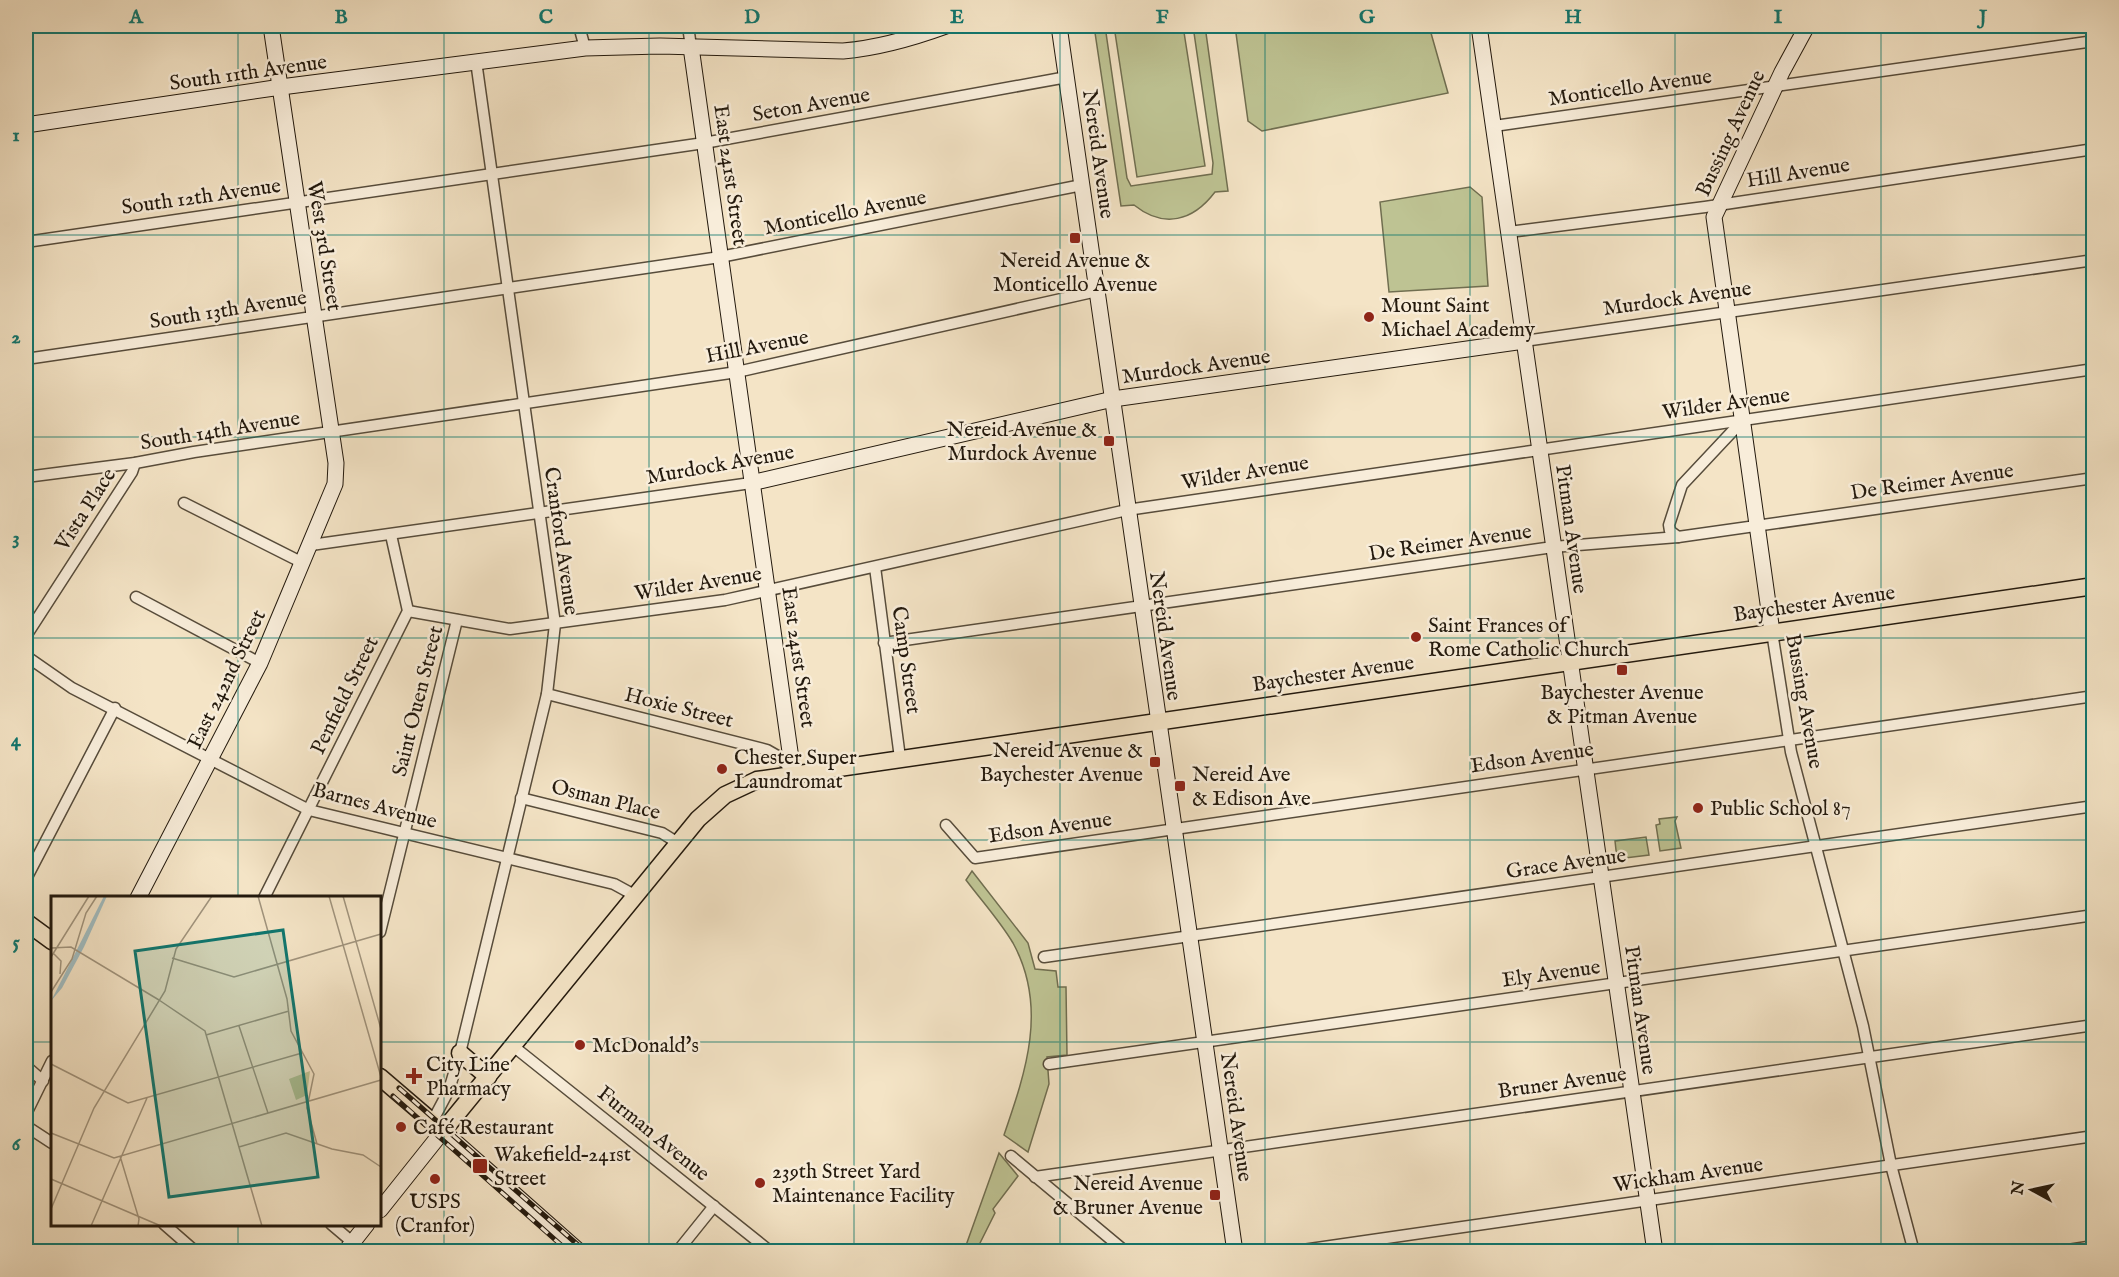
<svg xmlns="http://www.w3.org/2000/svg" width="2119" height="1277" viewBox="0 0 2119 1277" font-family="'IM FELL English',serif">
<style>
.green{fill:#bec393;stroke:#706e50;stroke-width:1.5}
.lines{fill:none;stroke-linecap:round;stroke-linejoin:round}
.street-casing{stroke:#574c3b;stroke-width:13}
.secondary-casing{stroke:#23190d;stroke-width:17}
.primary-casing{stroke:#23190d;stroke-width:19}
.street{stroke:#f8edda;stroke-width:10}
.secondary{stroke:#f8edda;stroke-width:15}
.primary{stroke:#f4e4c6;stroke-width:16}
.rail-casing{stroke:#23190d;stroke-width:5}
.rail{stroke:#f8edda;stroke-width:3;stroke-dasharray:9;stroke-linecap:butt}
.grid{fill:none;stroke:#0f766e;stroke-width:1.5;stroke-opacity:0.55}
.poi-dot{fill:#8f2418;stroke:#f8edda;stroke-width:2}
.labels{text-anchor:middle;stroke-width:5;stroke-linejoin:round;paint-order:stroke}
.street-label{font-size:21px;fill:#23190d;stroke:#f8edda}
.poi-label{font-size:21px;fill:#23190d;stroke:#f8edda;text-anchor:start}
.inset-road{fill:none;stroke:#a0937c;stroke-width:1.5}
.view{fill:#0f766e;fill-opacity:0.15;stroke:#0f766e;stroke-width:3}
.inset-edge{fill:none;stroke:#23190d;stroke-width:3}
.neatline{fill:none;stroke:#0f766e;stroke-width:2}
.grid-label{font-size:20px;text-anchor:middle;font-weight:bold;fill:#0f766e}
</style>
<rect width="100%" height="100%" fill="#f4e4c6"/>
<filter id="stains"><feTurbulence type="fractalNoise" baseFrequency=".00333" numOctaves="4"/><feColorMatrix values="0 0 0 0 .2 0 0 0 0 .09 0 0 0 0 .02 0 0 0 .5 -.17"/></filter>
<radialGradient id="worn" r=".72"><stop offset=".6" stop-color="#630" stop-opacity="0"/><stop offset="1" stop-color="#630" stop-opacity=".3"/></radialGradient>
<g class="green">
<path d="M1094,26H1105L1127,178L1131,186L1212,174L1213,163L1193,26H1205L1228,191L1215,192C1193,221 1164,229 1134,205L1121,206Z"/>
<path d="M1114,26H1183L1205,166L1137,177Z"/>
<path d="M1235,26H1429L1448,93L1262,131L1248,121Z"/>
<path d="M1470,187L1482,197L1488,286L1389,292L1380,202Z"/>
<path d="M1677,817L1675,821L1681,848L1660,851L1656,825L1660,824L1659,819Z"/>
<path d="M1646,837L1649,855L1617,859L1615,841Z"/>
<path d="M972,871L1028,943L1035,969L1056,971L1058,987H1066L1067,1055L1047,1057L1049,1084L1028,1152L1004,1135C1026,1071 1048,1007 1013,943C1000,921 981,900 966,880Z"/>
<path d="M999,1153L1018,1176L993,1209L995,1213L976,1251H964Z"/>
</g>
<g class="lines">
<g class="street-casing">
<g id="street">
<path d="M579,26L585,48"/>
<path d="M688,26L691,47"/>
<path d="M1494,126L2094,41"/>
<path d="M1509,232L1705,207L2094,149"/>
<path d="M26,242L704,143L1067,77"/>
<path d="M1524,341L2094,260"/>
<path d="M26,359L720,257L1082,185"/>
<path d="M26,477L135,463L194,452L737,372L1097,291"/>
<path d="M184,503L303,563"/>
<path d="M1678,537L1670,531L1669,525L1682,485L1743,420"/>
<path d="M311,545L751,483"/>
<path d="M875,567L900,758"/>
<path d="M136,597L260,663"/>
<path d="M408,611L510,629L725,600L1127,510L2094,369"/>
<path d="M1772,632L1791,752L1863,1026L1891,1165L1914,1252"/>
<path d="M26,636L132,472L135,463"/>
<path d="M884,643L1553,547L1678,537L2094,478"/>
<path d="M26,656L72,688L309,810L614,884L636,896"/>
<path d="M547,694L767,750L781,758L791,770"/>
<path d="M521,798L662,833L678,843"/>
<path d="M946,825L975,858L2094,696"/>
<path d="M26,879L115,708"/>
<path d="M264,898L408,611L391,535"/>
<path d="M380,932L457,620"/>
<path d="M1044,957L2094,806"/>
<path d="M513,1046L771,1252"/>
<path d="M1049,1064L2094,915"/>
<path d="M26,1066L43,1081"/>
<path d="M26,1114L52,1061"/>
<path d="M432,1122L449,1090L460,1053L547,694L555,624L476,61"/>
<path d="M26,1126L52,1143"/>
<path d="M1011,1156L1126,1252"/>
<path d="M1035,1177L2094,1025"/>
<path d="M164,1224L196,1252"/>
<path d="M331,1224L364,1252"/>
<path d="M677,1252L714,1206"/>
<path d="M1289,1252L2094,1136"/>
<path d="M2055,1252L2094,1246"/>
</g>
</g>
<g class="secondary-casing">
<g id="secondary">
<path d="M1059,26L1235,1252"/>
<path d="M1479,26L1655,1252"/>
<path d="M691,47L793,773"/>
<path d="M26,125L281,87L585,48L660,46L843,51C879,48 913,38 946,26"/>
<path d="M751,483L1113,399L1524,341"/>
<path d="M1772,632L1714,217L1782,72L1807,26"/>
<path d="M138,898L260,663L335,484L336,463L271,26"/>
<path d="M380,1210L443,1131L580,1252"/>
<path d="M345,1252L367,1224"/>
</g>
</g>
<g class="primary-casing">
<g id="primary">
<path d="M26,922L52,941"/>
<path d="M460,1053L488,1077"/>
<path d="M380,1077L443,1131L698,819L725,795L757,780L2094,586"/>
</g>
</g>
<use href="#street" class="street"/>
<use href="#secondary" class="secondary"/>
<use href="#primary" class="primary"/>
<g class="rail-casing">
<g id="rail">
<path d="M399,1088L586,1252"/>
<path d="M393,1096L569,1252"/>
</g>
</g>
<use href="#rail" class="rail"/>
</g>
<path class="grid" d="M238,26V898M444,26V1252M649,26V1252M854,26V1252M1060,26V1252M1265,26V1252M1470,26V1252M1675,26V1252M1881,26V1252M26,235H2094M26,437H2094M26,638H2094M26,840H2094M26,1042H52M380,1042H2094M238,1224V1252"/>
<g class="poi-dot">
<rect x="1069" y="232" width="12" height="12" rx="3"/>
<circle cx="1369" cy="317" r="6"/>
<rect x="1103" y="435" width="12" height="12" rx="3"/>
<circle cx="1416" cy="637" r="6"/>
<rect x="1616" y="664" width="12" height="12" rx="3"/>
<rect x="1149" y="756" width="12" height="12" rx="3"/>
<circle cx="722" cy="769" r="6"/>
<rect x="1174" y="780" width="12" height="12" rx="3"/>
<circle cx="1698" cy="808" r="6"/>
<circle cx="580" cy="1045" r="6"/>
<path d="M411 1067h6v6h6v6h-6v6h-6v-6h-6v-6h6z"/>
<circle cx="401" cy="1127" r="6"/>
<rect x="472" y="1158" width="16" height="16" rx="3"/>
<circle cx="435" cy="1179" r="6"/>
<circle cx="760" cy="1183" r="6"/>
<rect x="1209" y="1189" width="12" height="12" rx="3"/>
</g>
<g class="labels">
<g class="street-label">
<text transform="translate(248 72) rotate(-8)" y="7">South 11th Avenue</text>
<text transform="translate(1630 87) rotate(-8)" y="7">Monticello Avenue</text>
<text transform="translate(811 104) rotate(-10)" y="7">Seton Avenue</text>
<text transform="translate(1730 133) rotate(-65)" y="7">Bussing Avenue</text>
<text transform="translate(1099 154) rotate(82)" y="7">Nereid Avenue</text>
<text transform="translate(1798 172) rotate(-9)" y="7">Hill Avenue</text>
<text transform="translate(731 175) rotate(82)" y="7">East 241st Street</text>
<text transform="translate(201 196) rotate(-8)" y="7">South 12th Avenue</text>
<text transform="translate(845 212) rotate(-11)" y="7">Monticello Avenue</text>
<text transform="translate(325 246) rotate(81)" y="7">West 3rd Street</text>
<text transform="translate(1677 298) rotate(-8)" y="7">Murdock Avenue</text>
<text transform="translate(228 309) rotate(-9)" y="7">South 13th Avenue</text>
<text transform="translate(757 346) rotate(-11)" y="7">Hill Avenue</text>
<text transform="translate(1196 366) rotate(-8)" y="7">Murdock Avenue</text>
<text transform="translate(1726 403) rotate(-8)" y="7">Wilder Avenue</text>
<text transform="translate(220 430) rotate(-9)" y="7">South 14th Avenue</text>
<text transform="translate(720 464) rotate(-10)" y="7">Murdock Avenue</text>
<text transform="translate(1245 472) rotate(-9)" y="7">Wilder Avenue</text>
<text transform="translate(1932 481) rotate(-8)" y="7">De Reimer Avenue</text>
<text transform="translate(85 509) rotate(-57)" y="7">Vista Place</text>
<text transform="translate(1572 529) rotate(82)" y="7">Pitman Avenue</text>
<text transform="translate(562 541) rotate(82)" y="7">Cranford Avenue</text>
<text transform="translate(1450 542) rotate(-8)" y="7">De Reimer Avenue</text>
<text transform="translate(698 583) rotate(-9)" y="7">Wilder Avenue</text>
<text transform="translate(1814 603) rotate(-8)" y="7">Baychester Avenue</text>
<text transform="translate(1166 636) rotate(82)" y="7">Nereid Avenue</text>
<text transform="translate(799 657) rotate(82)" y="7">East 241st Street</text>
<text transform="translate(907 660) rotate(82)" y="7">Camp Street</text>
<text transform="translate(1333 673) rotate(-8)" y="7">Baychester Avenue</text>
<text transform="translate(226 679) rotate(-64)" y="7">East 242nd Street</text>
<text transform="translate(344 695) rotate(-64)" y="7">Penfield Street</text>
<text transform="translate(417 701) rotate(-76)" y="7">Saint Ouen Street</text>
<text transform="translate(1805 701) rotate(80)" y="7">Bussing Avenue</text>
<text transform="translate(679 707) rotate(14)" y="7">Hoxie Street</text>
<text transform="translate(1532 757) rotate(-8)" y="7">Edson Avenue</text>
<text transform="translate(606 799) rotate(14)" y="7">Osman Place</text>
<text transform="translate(375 805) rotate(15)" y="7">Barnes Avenue</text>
<text transform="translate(1050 827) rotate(-8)" y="7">Edson Avenue</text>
<text transform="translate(1566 863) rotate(-8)" y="7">Grace Avenue</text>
<text transform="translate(1551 973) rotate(-8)" y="7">Ely Avenue</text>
<text transform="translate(1641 1010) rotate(82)" y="7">Pitman Avenue</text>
<text transform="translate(1562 1082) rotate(-8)" y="7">Bruner Avenue</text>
<text transform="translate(1237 1117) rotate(82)" y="7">Nereid Avenue</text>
<text transform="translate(654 1133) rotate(39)" y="7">Furman Avenue</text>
<text transform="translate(1688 1174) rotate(-8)" y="7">Wickham Avenue</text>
</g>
<g class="poi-label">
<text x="1075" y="267" text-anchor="middle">Nereid Avenue &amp;<tspan x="1075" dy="24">Monticello Avenue</tspan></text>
<text x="1381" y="312">Mount Saint<tspan x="1381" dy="24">Michael Academy</tspan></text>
<text x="1097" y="436" text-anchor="end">Nereid Avenue &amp;<tspan x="1097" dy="24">Murdock Avenue</tspan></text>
<text x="1428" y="632">Saint Frances of<tspan x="1428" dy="24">Rome Catholic Church</tspan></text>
<text x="1622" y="699" text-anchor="middle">Baychester Avenue<tspan x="1622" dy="24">&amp; Pitman Avenue</tspan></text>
<text x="1143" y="757" text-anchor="end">Nereid Avenue &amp;<tspan x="1143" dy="24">Baychester Avenue</tspan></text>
<text x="734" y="764">Chester Super<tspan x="734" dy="24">Laundromat</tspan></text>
<text x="1192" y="781">Nereid Ave<tspan x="1192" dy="24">&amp; Edison Ave</tspan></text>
<text x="1710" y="815">Public School 87</text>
<text x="592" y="1052">McDonald's</text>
<text x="426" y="1071">City Line<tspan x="426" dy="24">Pharmacy</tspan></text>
<text x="413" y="1134">Café Restaurant</text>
<text x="494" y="1161">Wakefield–241st<tspan x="494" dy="24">Street</tspan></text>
<text x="772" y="1178">239th Street Yard<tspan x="772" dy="24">Maintenance Facility</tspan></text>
<text x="1203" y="1190" text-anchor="end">Nereid Avenue<tspan x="1203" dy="24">&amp; Bruner Avenue</tspan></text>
<text x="435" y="1208" text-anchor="middle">USPS<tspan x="435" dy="24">(Cranfor)</tspan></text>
</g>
</g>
<g transform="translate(51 896)">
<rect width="330" height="330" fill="#f4e4c6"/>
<path d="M259,175L256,199L245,204L238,183Z" fill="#bec393"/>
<path d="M53,0H56L33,51L11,92L0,105Z" fill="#a1bcc0"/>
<path class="inset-road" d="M207,0L236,103L240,135L263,178L256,212L266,248M278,0L330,181M292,0L330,133M0,52L20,51L108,104M2,57L10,65L9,78M0,61L38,0M121,62L183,81L330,38M0,96L21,63L35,17L46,0M108,104L154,135L211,330M188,130L217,217M155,139L238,115M0,168L53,195M53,195L77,207L251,157M0,237L63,262L330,184M188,251L235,237L281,253L312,259L330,271M69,260L88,323L87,330M0,283L110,330M0,313L43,212L114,95L125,53L161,0M40,330L96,202"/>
<path class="view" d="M232,34L267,281L118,301L84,55Z"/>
<rect width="330" height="330" class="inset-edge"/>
</g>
<rect width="2119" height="1277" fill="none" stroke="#f4e4c6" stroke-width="66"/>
<g transform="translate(2032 1190) rotate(278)" stroke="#f8edda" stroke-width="4.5" paint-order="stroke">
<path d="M0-4.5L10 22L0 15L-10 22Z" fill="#23190d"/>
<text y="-9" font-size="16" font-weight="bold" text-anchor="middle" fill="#23190d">N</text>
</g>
<rect x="33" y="33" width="2053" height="1211" class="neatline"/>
<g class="grid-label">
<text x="136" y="23">A</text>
<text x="341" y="23">B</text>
<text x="546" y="23">C</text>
<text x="752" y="23">D</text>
<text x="957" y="23">E</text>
<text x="1162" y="23">F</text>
<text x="1367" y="23">G</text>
<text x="1573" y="23">H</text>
<text x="1778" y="23">I</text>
<text x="1983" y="23">J</text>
<text x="16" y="141">1</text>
<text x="16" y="343">2</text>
<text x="16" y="544">3</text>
<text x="16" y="746">4</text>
<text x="16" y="948">5</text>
<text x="16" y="1150">6</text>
</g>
<rect width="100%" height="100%" filter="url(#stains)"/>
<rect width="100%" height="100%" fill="url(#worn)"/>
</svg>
